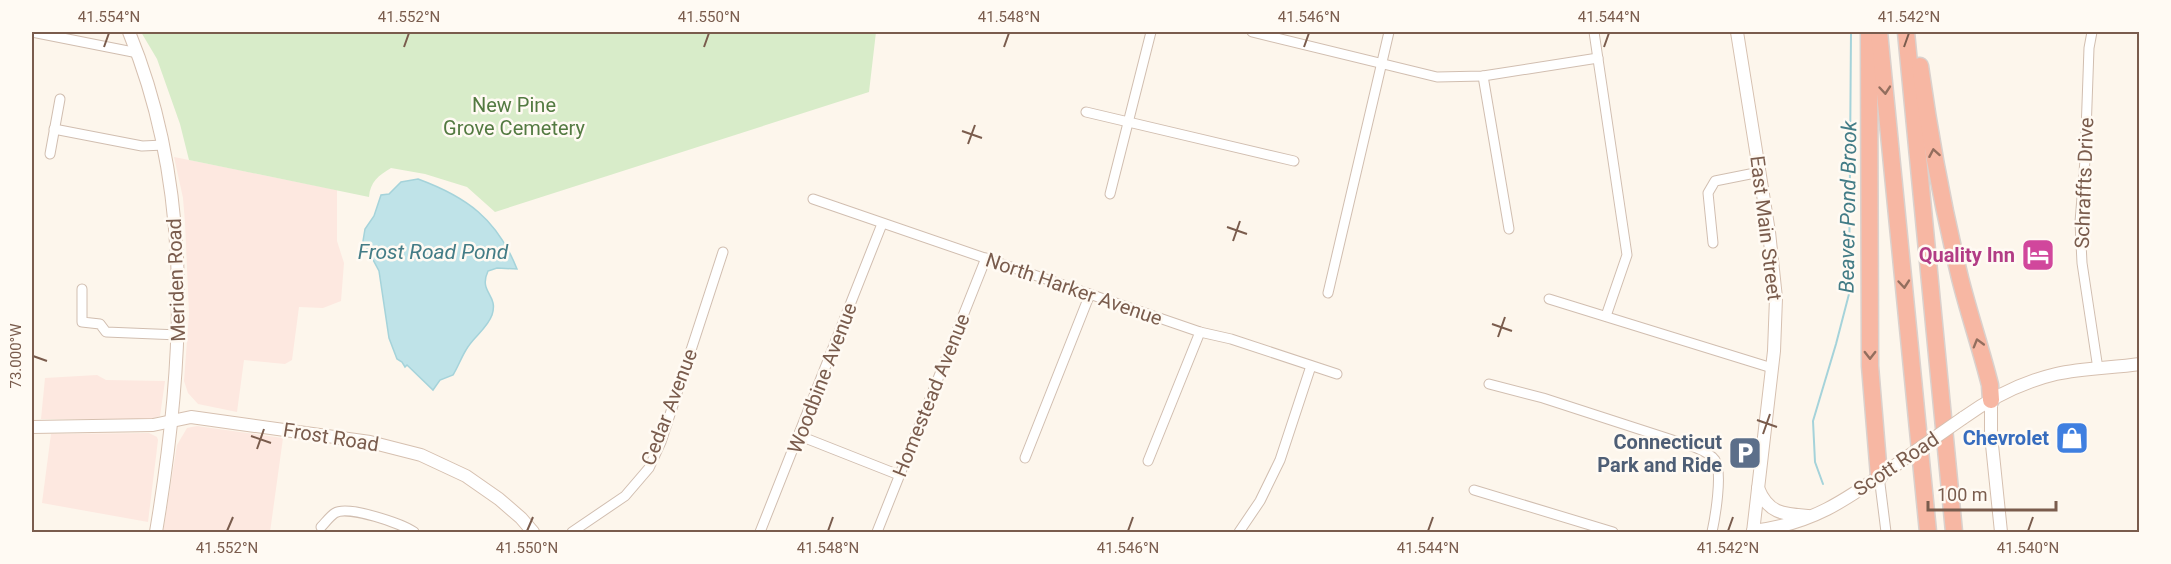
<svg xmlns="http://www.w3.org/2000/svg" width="2171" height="564" viewBox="0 0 2171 564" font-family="Roboto,sans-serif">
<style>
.commercial{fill:#fde8e0}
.green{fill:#d8ecc9}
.water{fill:#bfe3e8;stroke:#a5d3da;stroke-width:1.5}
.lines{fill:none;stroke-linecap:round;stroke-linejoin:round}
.stream{stroke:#a5d3da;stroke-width:2}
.street-casing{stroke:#d1beb0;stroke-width:11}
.secondary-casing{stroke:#d6c0b0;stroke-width:14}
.highway-casing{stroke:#dad1cd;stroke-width:19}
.street{stroke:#fff;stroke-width:9}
.secondary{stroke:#fff;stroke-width:12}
.highway{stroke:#f7b7a3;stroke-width:16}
.secondary-bridge-casing{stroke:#d6c0b0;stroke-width:14;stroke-linecap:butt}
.secondary-bridge{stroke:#fff;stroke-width:12}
.oneway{stroke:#936e5e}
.ticks{fill:none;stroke:#7a5c4d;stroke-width:2}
.labels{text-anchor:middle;stroke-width:5;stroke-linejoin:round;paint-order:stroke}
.park-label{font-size:20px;fill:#537a41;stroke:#fffaf3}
.street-label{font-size:20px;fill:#7a5c4d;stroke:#fffaf3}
.hotel-label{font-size:20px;font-weight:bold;fill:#b23c85;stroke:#fffaf3;text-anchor:end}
.shop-label{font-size:20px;font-weight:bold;fill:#366cbe;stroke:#fffaf3;text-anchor:end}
.service-label{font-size:20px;font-weight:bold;fill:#4e5e75;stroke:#fffaf3;text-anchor:end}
.water-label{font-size:21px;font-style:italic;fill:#437c86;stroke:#fffaf3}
.neatline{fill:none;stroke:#7a5c4d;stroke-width:2}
.ticks-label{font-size:15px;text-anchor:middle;fill:#7a5c4d}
</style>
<rect width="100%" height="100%" fill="#fdf6ec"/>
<g class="commercial">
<path d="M174,157L337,190V241L344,263L341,301L323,308L299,307L292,360L285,364L244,360L237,412L198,404L188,393L184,381L189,314L185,222L183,198Z"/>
<path d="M97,375L106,380L165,381L160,416L151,419H41L45,378Z"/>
<path d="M197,426L283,438L270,532H163L177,445L187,428Z"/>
<path d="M149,433L157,437L158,440L148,522L42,503L51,434Z"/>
</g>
<path class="green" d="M141,32H876L869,92L495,212L467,187L425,174L391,168C379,175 370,182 369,197L189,160L180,124L157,59Z"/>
<path class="water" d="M418,179C467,197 497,219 517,269L497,268L488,271C478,293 499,294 492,315C487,329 473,337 466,350C461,358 458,367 453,375L440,380L433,390L407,365L405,367L402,362L397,359L389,338L379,271L363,241L365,229L374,216L381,195L389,194L401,182Z"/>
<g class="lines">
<path class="stream" d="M1823,484L1815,462L1813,421L1836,344L1849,294L1851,32"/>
<g class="street-casing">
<g id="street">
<path d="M32,32L138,53"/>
<path d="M1252,32L1437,77L1483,76L1598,58"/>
<path d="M1594,32L1627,255L1606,316"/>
<path d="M2092,32L2089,48L2085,160L2080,222L2082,263L2098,369"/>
<path d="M1483,76L1509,229"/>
<path d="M1086,112L1294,161"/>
<path d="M54,129L142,146L164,145"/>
<path d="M50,154L60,99"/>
<path d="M1110,194L1151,32"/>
<path d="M813,199L1200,332L1231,339L1337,374"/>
<path d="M1713,243L1708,193L1715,181L1760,172"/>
<path d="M82,289V322L100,324L106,332L179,335"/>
<path d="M1328,293L1389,32"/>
<path d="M1549,299L1772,368"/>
<path d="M1489,384L1543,398L1694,447C1701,450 1710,453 1715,460C1723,472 1715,518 1712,532"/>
<path d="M800,436L899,475"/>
<path d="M1025,458L1090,294"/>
<path d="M1148,461L1200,332"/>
<path d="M1879,476L1886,532"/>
<path d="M1474,490L1613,532"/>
<path d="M321,527C325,523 330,516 335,513C348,505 403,524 414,532"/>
<path d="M572,532L625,496L649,468L661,442L723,252"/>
<path d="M760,532L882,224"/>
<path d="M877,532L986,258"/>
<path d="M1239,532L1260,501L1280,460L1311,366"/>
</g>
</g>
<g class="secondary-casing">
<g id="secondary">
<path d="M129,32C195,192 184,365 156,532"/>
<path d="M1737,32L1769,232L1776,298L1774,351L1753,532"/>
<path d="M1991,400V435L2001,532"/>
<path d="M1963,418C1991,398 2022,382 2056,374C2083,368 2112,368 2140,364"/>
<path d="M32,427L153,425L191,417L370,442L421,455L466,476L499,499L521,518L533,532"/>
<path d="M1758,488C1768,513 1782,514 1808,516"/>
<path d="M1753,531C1815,524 1850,497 1900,462"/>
</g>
</g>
<g class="highway-casing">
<g id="highway">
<path d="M1869,32L1870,366L1879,476"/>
<path d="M1879,32L1928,532"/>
<path d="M1906,32L1954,532"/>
<path d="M1920,66C1930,138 1943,208 1960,278C1969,314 1981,349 1990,385L1991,400"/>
</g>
</g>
<use href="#street" class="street"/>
<use href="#secondary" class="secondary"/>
<use href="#highway" class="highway"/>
<g class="secondary-bridge-casing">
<path id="secondary-bridge" d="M1900,462L1963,418"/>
</g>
<use href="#secondary-bridge" class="secondary-bridge"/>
</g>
<defs><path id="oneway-chevron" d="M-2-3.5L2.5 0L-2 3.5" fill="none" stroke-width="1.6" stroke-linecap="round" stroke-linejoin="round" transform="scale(1.5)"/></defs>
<g class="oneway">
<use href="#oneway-chevron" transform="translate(1885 90) rotate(85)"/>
<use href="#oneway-chevron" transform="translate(1934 153) rotate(-100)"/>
<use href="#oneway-chevron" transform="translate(1904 284) rotate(85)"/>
<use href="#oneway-chevron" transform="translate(1978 343) rotate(-106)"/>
<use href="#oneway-chevron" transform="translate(1870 355) rotate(90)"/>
</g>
<path class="ticks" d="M104,47L109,33M404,47L409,33M704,47L709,33M1004,47L1009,33M1304,47L1309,33M1604,47L1609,33M1904,47L1909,33M962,131L982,138M968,144L975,125M1227,227L1247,234M1233,241L1240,221M1492,324L1512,331M1498,337L1505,317M33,356L47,361M1757,420L1777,427M1763,434L1770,414M251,436L271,443M257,449L264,429M227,531L233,517M527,531L533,517M828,531L833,517M1128,531L1133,517M1428,531L1433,517M1728,531L1733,517M2028,531L2033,517"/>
<defs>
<g id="hotel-square" transform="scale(1.725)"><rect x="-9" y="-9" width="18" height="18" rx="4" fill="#d1479c" stroke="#fffaf3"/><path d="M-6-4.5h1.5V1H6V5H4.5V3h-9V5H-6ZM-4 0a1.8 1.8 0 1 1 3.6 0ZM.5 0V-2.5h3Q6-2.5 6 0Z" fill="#fff"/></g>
<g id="shop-square" transform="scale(1.725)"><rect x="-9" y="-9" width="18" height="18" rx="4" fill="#3f7fe0" stroke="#fffaf3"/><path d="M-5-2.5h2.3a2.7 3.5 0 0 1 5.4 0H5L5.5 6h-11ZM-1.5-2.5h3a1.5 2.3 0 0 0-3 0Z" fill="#fff"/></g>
<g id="parking-square" transform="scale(1.725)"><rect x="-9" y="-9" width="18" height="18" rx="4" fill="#5c6f8a" stroke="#fffaf3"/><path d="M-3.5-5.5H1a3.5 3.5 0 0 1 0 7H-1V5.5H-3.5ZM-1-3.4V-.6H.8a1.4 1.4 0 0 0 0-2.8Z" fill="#fff"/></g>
</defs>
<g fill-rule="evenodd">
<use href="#hotel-square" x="2038" y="255"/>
<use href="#shop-square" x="2072" y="438"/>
<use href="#parking-square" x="1745" y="453"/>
</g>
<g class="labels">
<g class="park-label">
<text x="514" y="112">New Pine<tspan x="514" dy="23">Grove Cemetery</tspan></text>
</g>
<g class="street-label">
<text transform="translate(2084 183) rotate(-88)" y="7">Schraffts Drive</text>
<text transform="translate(1766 228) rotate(83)" y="7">East Main Street</text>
<text transform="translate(176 280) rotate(-92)" y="7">Meriden Road</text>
<text transform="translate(1074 289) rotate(19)" y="7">North Harker Avenue</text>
<text transform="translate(822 378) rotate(-69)" y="7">Woodbine Avenue</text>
<text transform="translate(931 395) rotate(-68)" y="7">Homestead Avenue</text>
<text transform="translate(669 407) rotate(-69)" y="7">Cedar Avenue</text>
<text transform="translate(331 437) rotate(9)" y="7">Frost Road</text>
<text transform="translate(1896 464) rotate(-34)" y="7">Scott Road</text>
</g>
<g class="hotel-label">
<text x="2015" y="262">Quality Inn</text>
</g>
<g class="shop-label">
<text x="2049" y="445">Chevrolet</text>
</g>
<g class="service-label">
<text x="1722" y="449">Connecticut<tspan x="1722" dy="23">Park and Ride</tspan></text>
</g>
<g class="water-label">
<text transform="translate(1848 207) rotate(-89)" y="7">Beaver Pond Brook</text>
<text x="433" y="259">Frost Road Pond</text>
</g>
</g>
<rect width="2171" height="564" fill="none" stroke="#fffaf3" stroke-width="66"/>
<path d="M1928 501v9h128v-9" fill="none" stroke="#7a5c4d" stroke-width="3"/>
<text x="1937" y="501" font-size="18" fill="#7a5c4d" stroke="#fffaf3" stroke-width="4.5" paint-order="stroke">100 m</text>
<rect x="33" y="33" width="2105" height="498" class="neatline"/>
<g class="ticks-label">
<text x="109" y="22">41.554°N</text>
<text x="409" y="22">41.552°N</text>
<text x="709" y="22">41.550°N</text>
<text x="1009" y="22">41.548°N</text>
<text x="1309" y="22">41.546°N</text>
<text x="1609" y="22">41.544°N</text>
<text x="1909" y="22">41.542°N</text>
<text transform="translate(16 356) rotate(-90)" y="5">73.000°W</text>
<text x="227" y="553">41.552°N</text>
<text x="527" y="553">41.550°N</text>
<text x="828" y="553">41.548°N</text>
<text x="1128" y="553">41.546°N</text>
<text x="1428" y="553">41.544°N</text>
<text x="1728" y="553">41.542°N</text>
<text x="2028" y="553">41.540°N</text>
</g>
</svg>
